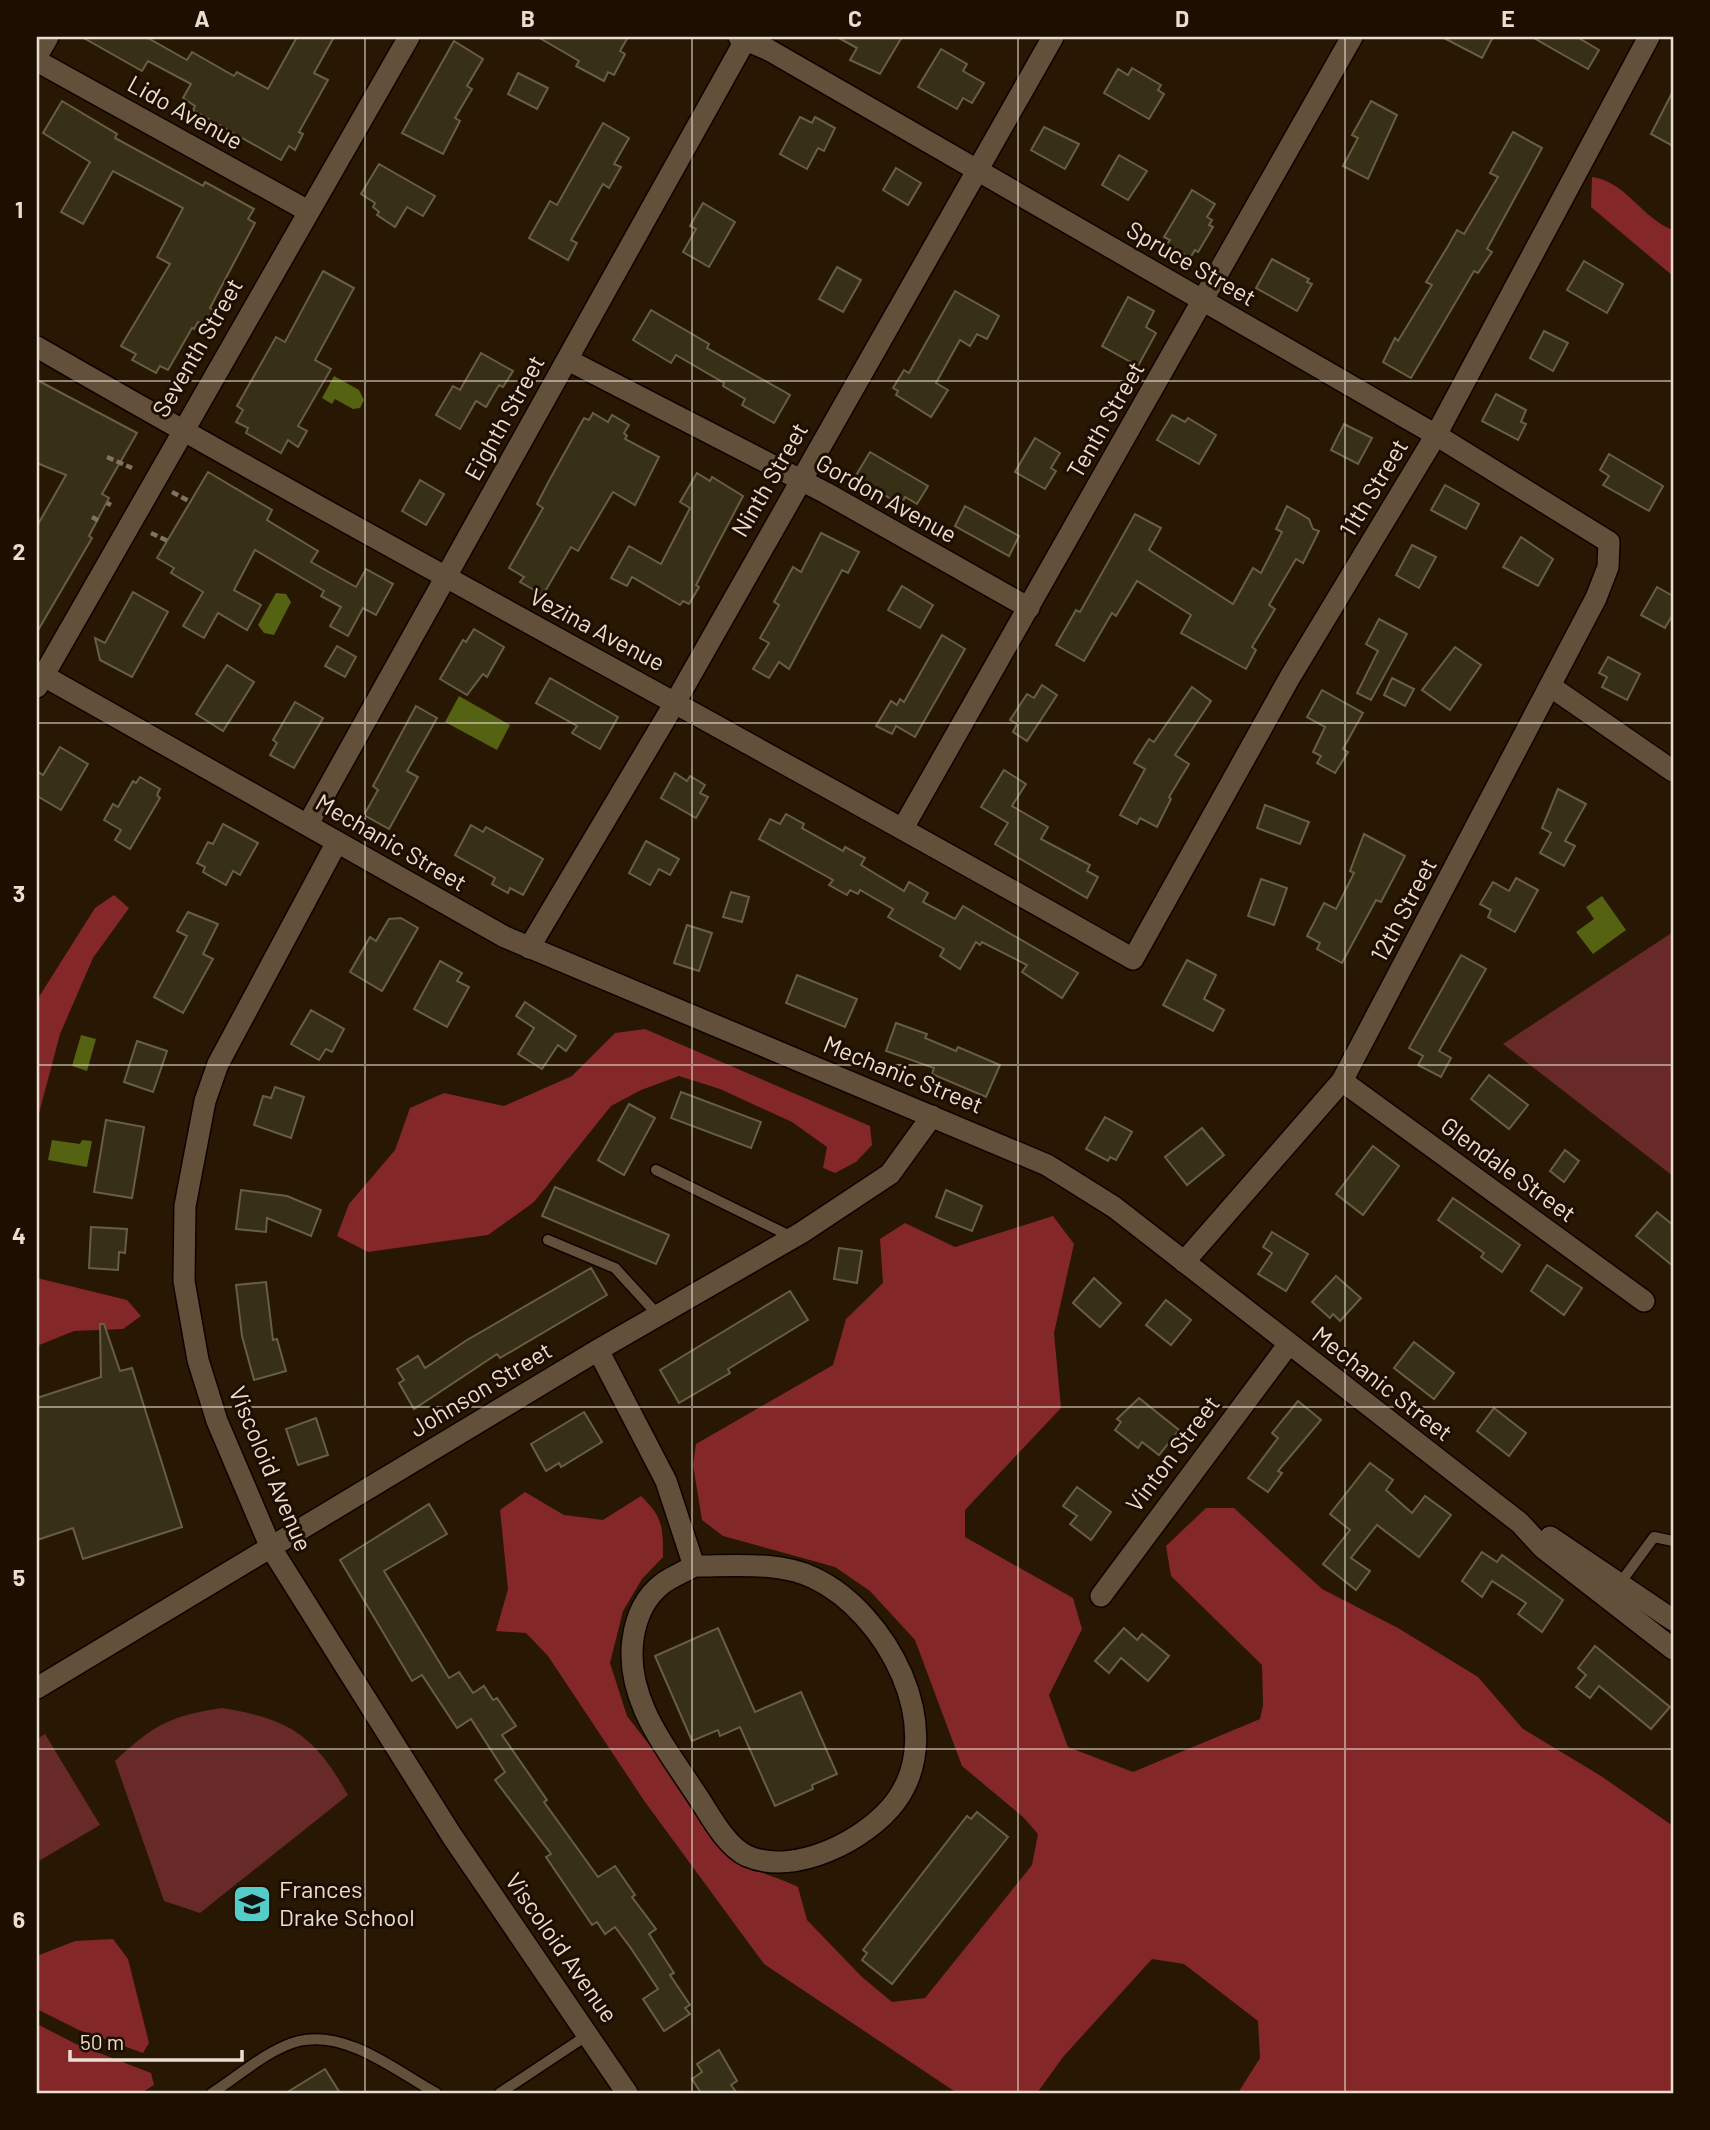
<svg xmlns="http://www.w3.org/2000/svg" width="1710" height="2130" viewBox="0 0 1710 2130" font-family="Barlow,sans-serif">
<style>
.green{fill:#672a28}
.forest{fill:#842728}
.water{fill:#546211}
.building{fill:#373016;stroke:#665f43;stroke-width:2}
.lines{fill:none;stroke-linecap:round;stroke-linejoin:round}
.lane-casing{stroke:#0f0300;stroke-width:13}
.street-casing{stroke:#0f0300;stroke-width:24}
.secondary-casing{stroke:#0f0300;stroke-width:24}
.path{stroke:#817362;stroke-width:4.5;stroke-dasharray:7 3.5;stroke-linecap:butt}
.lane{stroke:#63503a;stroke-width:10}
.street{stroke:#63503a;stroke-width:21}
.secondary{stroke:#63503a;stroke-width:21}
.grid{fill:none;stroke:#e9ded1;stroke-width:2;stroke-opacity:0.55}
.labels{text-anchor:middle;stroke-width:6;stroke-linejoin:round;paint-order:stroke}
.street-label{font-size:24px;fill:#e9ded1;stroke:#1d0e00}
.poi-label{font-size:24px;fill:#e9ded1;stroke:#1d0e00;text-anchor:start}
.neatline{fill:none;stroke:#e9ded1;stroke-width:2.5}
.grid-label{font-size:23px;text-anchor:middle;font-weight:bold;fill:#e9ded1}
</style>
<rect width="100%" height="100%" fill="#271703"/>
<g class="green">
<path d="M1673,932V1176L1503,1044Z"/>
<path d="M222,1708C290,1719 314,1735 348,1795L200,1913L164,1901L115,1761C153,1725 170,1716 222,1708Z"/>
<path d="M45,1734L100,1825L37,1862V1739Z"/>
</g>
<g class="forest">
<path d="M1592,177C1627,182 1641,218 1673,230V276L1591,207Z"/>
<path d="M114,895L129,908L93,958L60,1034L37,1121V1000L95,908Z"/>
<path d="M645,1029L870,1126L872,1145L856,1162L835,1173L823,1168L827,1147L792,1122L720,1089L679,1076L641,1090L611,1106L534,1202L488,1235L368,1252L337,1236L349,1204L395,1150L410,1108L444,1093L504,1106L572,1076L615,1033Z"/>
<path d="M1053,1216L1074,1244L1054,1333L1061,1408L965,1510V1537L1073,1598L1082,1629L1049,1695L1068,1747L1133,1772L1260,1719L1263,1705L1262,1665L1171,1576L1166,1546L1206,1508H1234L1322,1589L1398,1628L1478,1677L1523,1729L1601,1776L1673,1826V2093H1238L1260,2058L1258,2021L1184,1964L1152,1959L1063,2057L1037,2093H957L764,1964L645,1802L548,1656L526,1633L496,1631L508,1589L500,1510L525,1492L564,1515L603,1520L641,1496C663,1517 663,1527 663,1557L642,1579L623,1611L610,1663L627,1716L734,1854C756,1875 772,1874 798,1887L807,1920L862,1977L892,2002L925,1998L1032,1865L1038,1834L1023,1817L962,1766L915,1640L870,1591L835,1567L723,1536L702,1520L693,1465L696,1444L833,1365L846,1319L883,1283L880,1239L905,1223L955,1247Z"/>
<path d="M37,1278L127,1300L141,1316L123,1329L74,1331L37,1346Z"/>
<path d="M113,1939L128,1959L149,2043L143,2053L79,2030L37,2009V1956L75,1941Z"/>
<path d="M37,2024L76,2044L151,2073L154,2085L141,2093H37Z"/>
</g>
<g class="water">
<path d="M334,376L359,390L364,400L360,408L353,409L335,399L332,404L322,398Z"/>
<path d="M276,593L286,594L291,602L274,635L264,633L258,625Z"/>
<path d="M459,696L510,725L497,750L445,722Z"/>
<path d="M1602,896L1626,930L1593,954L1576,932L1594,919L1586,907Z"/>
<path d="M81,1035L96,1039L87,1071L72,1066Z"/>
<path d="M52,1140L80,1144L82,1140L92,1141L87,1167L48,1160Z"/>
</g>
<g class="building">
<path d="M82,37H146L187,60L192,52L234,76L237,72L268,89L297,37H334L314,73L328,80L299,132L303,134L295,150L289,146L281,160L193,110L195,106L183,98L191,84L148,61L142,71Z"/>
<path d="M538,37H628L620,51L625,54L614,75L608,72L604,81L576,66L579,61Z"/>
<path d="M837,37H902L880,74L850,60L857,48Z"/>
<path d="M1442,37H1493L1482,58Z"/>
<path d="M1532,37H1577L1599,50L1588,69Z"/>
<path d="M454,41L483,59L467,86L472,89L455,118L460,121L443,154L402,133Z"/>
<path d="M941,49L967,64L963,71L984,83L972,103L963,98L957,109L918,87Z"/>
<path d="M1132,68L1161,85L1158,90L1164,94L1149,119L1104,93L1118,69L1128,75Z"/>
<path d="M518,73L548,88L537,109L508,94Z"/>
<path d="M1673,91V146L1651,134Z"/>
<path d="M62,101L117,134L115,138L203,186L205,182L254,209L248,219L255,223L210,308L213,310L204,325L198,322L194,329L192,328L168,370L160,366L156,373L132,360L136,354L121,346L170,264L157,257L183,208L113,171L83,224L61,212L90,162L43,133Z"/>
<path d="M1371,101L1397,115L1368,179L1343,166L1358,138L1352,135Z"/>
<path d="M800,117L812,123L815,117L835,128L824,151L818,148L807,169L780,154Z"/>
<path d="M603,123L629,138L614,164L621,167L609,188L603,184L571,240L577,243L568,260L529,238L550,201L557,205Z"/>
<path d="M1044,127L1079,144L1065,169L1031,150Z"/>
<path d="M1513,132L1542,148L1487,249L1492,252L1478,273L1474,271L1411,378L1383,362L1395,338L1398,341L1432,285L1426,282L1448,246L1457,230L1464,234L1498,177L1490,173Z"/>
<path d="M1119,155L1147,171L1128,200L1102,185Z"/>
<path d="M379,164L435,196L423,216L407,207L395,227L377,215L379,212L373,207L375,203L361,194Z"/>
<path d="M896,168L921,183L908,205L883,190Z"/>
<path d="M1192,190L1215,204L1207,217L1212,220L1209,225L1213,227L1198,252L1195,250L1190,258L1167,244L1170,240L1164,237Z"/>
<path d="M703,203L735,222L709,267L683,252L696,229L690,226Z"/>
<path d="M1272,259L1309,279L1307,282L1312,284L1297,311L1256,288Z"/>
<path d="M1584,261L1623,284L1607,313L1567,290Z"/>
<path d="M837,267L861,280L843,312L819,299Z"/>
<path d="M323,271L354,288L315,360L331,369L298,426L307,431L298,447L288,440L281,453L246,433L248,428L236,422L243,410L237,406L276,337L285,342Z"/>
<path d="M955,291L999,316L987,339L977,334L970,346L960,340L936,383L948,390L931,417L896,395L898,391L893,388L904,370L909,373Z"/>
<path d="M1128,297L1154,311L1146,327L1156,333L1138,366L1102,346Z"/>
<path d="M651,310L709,344L707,348L790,395L774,423L742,405L745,399L723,386L724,383L676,355L671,363L633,340Z"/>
<path d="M1544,331L1568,343L1553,371L1530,358Z"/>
<path d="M481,353L513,371L503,387L499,385L486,407L476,401L460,429L436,415L453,386L460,390Z"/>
<path d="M37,380L137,433L102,494L109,498L89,536L92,538L37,632V526L66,475L37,463Z"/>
<path d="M1496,394L1526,410L1521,422L1526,424L1518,440L1482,421Z"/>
<path d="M593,413L608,422L612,415L629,425L624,433L627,436L625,439L659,457L635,505L613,492L578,551L571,547L543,595L520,582L524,577L509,568L543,508L537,504L550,479L584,418L589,420Z"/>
<path d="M1172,415L1185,422L1188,418L1216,435L1199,464L1157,440Z"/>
<path d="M1344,424L1372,438L1358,464L1331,450Z"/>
<path d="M1035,438L1060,453L1051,468L1056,471L1045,489L1015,472Z"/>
<path d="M870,452L928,486L917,504L905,497L901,505L855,477Z"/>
<path d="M1609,454L1663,486L1649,511L1603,485L1609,476L1600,470Z"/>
<path d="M208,472L272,510L267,520L318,551L311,562L356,587L366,569L393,584L376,615L363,608L348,636L330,626L341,607L321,596L324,591L255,550L234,590L261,605L247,630L218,613L204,638L183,626L203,592L171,573L174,568L157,558Z"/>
<path d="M697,473L710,481L712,477L743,496L696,585L699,587L689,604L683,601L680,605L632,577L627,586L611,578L629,546L661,564L690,508L680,502Z"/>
<path d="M420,480L444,494L426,525L402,511Z"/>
<path d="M1445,485L1479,504L1466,529L1431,510Z"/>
<path d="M965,506L1019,536L1009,556L955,526Z"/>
<path d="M1287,506L1309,519L1313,529L1319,531L1303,563L1296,559L1269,605L1275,609L1252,647L1256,650L1246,669L1181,633L1191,615L1137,581L1116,616L1112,613L1084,661L1056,645L1076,610L1080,612L1135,514L1161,528L1149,550L1233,604L1253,568L1261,573L1282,532L1276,529Z"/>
<path d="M821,533L859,552L848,573L842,570L789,669L779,662L769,678L753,669L769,643L760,638L779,605L774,602L793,567L801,572Z"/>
<path d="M1521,537L1553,559L1538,586L1503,567Z"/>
<path d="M1412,545L1436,557L1419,588L1396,575Z"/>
<path d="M902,586L933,605L920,628L888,610Z"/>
<path d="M1657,587L1673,596V614L1665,628L1641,615Z"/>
<path d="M133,592L168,612L132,677L100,660L95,638L105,643Z"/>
<path d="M1379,619L1407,634L1371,700L1357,693L1378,651L1366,644Z"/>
<path d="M474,629L504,647L487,677L483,674L467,695L440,679L463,640L466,642Z"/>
<path d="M942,635L965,649L915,737L896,726L892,734L876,726L891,701L897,705L900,699L904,702Z"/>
<path d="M337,646L356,657L345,677L325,666Z"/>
<path d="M1455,647L1481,665L1450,710L1422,690Z"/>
<path d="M1608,657L1640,674L1627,700L1602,687L1607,677L1599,673Z"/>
<path d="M227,665L254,682L223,731L196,714Z"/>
<path d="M550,678L618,717L600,749L572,733L577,726L536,703Z"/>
<path d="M1392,678L1414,689L1405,706L1384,695Z"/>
<path d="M1042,685L1057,695L1027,741L1013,732L1017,724L1010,720L1027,694L1034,698Z"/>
<path d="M1192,687L1211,701L1175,755L1189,764L1169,797L1171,799L1157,827L1140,818L1137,824L1120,815L1145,769L1134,763L1149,739L1154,742Z"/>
<path d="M1322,690L1363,713L1343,749L1348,752L1335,773L1317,763L1321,756L1313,752L1325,727L1307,717Z"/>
<path d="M295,702L323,718L294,768L270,755L277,743L273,740Z"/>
<path d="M416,706L437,718L407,771L418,777L389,829L364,815L378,790L373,786Z"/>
<path d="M60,747L88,764L61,810L37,796V771L43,775Z"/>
<path d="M1004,770L1026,784L1012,806L1048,827L1041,839L1090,865L1087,871L1098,877L1087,898L995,844L1008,823L981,807Z"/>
<path d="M675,773L687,781L690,776L705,785L700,793L708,797L696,818L661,798Z"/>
<path d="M140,777L160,789L157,795L160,798L130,849L115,840L121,830L104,820L113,804L118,807L133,781L136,783Z"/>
<path d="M1558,789L1586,804L1565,841L1575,846L1564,866L1540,853L1551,833L1542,828Z"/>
<path d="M1265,805L1309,822L1300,844L1257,828Z"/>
<path d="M786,814L804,824L802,828L843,851L845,847L865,858L861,865L904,891L909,882L928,893L923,902L955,919L963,906L1078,973L1062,998L1022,972L1027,965L982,942L980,945L976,942L960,969L940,956L944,949L888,917L893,909L860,890L858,894L850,890L847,895L829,885L833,880L759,839L770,819L780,824Z"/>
<path d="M223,824L258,843L240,875L233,871L226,885L203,872L205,867L197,863L208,842L213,844Z"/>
<path d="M471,825L483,832L486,827L543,859L523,895L510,888L508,893L492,884L495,878L455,855Z"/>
<path d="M1364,834L1405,856L1381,902L1376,900L1342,963L1317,949L1320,943L1307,936L1324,903L1336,909L1354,873L1350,871Z"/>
<path d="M646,841L679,859L670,875L659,869L650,885L629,873Z"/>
<path d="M1516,878L1538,890L1515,932L1488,917L1491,910L1480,904L1493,882L1509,891Z"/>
<path d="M1261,879L1287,888L1274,925L1248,916Z"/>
<path d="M731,892L749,897L742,922L723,917Z"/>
<path d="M188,912L218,924L203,954L213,959L183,1013L154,997L187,936L177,931Z"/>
<path d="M401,918L418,928L382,991L350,972L370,937L376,941L389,919Z"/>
<path d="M687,925L712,933L699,971L674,963Z"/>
<path d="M1461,955L1486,969L1439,1051L1451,1058L1441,1077L1418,1065L1423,1056L1409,1048Z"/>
<path d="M1187,960L1216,975L1204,999L1224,1010L1213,1031L1163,1005Z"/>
<path d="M440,961L462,973L457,981L469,987L447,1027L414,1009Z"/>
<path d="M797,975L857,999L845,1027L786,1003Z"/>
<path d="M525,1002L576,1036L566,1051L558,1045L542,1069L518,1054L534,1028L516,1016Z"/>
<path d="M311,1010L344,1029L332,1052L326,1049L319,1060L291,1044Z"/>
<path d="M896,1023L927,1034L925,1038L956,1051L958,1047L1000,1065L986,1097L932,1074L934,1068L886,1051Z"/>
<path d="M137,1041L167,1051L153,1092L124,1082Z"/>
<path d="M1489,1075L1528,1105L1509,1129L1471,1099Z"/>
<path d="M275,1087L304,1097L291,1138L254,1125L263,1096L271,1098Z"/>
<path d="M681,1092L761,1122L751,1148L671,1118Z"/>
<path d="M629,1104L655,1118L624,1175L598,1160Z"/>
<path d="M1105,1117L1132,1132L1116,1160L1110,1157L1108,1161L1086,1149Z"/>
<path d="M106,1120L144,1127L132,1198L94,1192Z"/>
<path d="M1202,1128L1224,1155L1187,1185L1165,1157Z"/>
<path d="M1373,1146L1399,1166L1363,1215L1336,1194Z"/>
<path d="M1565,1150L1579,1161L1564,1182L1550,1171Z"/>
<path d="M555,1187L669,1235L656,1264L542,1216Z"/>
<path d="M241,1190L287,1196L321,1210L311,1236L267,1218L266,1232L236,1229Z"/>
<path d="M946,1190L982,1206L972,1231L936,1217Z"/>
<path d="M1453,1198L1520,1245L1502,1272L1481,1257L1484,1253L1438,1220Z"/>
<path d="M1657,1212L1673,1225V1266L1636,1236Z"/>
<path d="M91,1227L127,1229L125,1253L119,1252L118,1270L89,1268Z"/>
<path d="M1272,1232L1308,1254L1286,1291L1258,1274L1272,1253L1263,1247Z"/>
<path d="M839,1248L862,1251L857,1283L834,1279Z"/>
<path d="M1547,1265L1582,1288L1564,1315L1531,1291Z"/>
<path d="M591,1268L607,1295L500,1358L497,1354L414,1409L399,1383L404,1380L397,1369L418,1356L425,1368L467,1340Z"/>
<path d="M1336,1276L1361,1298L1340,1321L1333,1314L1330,1318L1312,1302Z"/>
<path d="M1094,1278L1121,1303L1100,1327L1073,1303Z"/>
<path d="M266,1282L273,1340L277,1339L286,1371L254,1380L242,1336L236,1285Z"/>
<path d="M790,1291L808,1320L728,1369L730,1373L679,1403L660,1370Z"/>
<path d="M1166,1300L1191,1320L1171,1345L1146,1325Z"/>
<path d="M100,1324H104L120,1371L132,1368L182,1527L83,1559L73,1528L37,1540V1398L101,1377Z"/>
<path d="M1414,1342L1454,1373L1434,1399L1394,1368Z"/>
<path d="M1139,1398L1179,1430L1159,1455L1142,1442L1138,1448L1115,1430L1121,1422L1117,1419Z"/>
<path d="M1298,1401L1321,1420L1278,1471L1282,1473L1268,1492L1248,1478L1278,1438L1272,1433Z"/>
<path d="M1494,1408L1526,1433L1509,1456L1477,1431Z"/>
<path d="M584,1412L602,1442L561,1467L559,1463L546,1471L531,1444Z"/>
<path d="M316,1418L328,1455L298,1465L286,1429Z"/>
<path d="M1370,1463L1393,1480L1386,1490L1412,1513L1425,1496L1451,1515L1419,1557L1377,1525L1351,1558L1370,1571L1356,1590L1323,1564L1350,1530L1330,1514Z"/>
<path d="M1077,1487L1111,1512L1091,1540L1070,1524L1077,1516L1063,1506Z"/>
<path d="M429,1504L447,1534L384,1571L449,1678L459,1672L473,1693L484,1686L493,1700L497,1698L516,1726L502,1735L547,1800L544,1802L598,1877L615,1866L635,1895L632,1897L656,1929L649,1934L674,1973L670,1975L690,2005L685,2008L690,2014L664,2031L643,1999L658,1989L630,1947L615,1927L605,1934L597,1922L592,1925L546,1857L551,1854L495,1780L505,1772L471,1719L457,1728L422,1675L412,1681L340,1560Z"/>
<path d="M1482,1552L1497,1562L1502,1555L1563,1600L1542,1632L1518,1614L1526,1603L1492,1581L1482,1597L1462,1581Z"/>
<path d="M718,1628L755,1712L801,1692L837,1774L812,1785L813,1789L775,1806L740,1727L720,1736L718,1730L692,1741L655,1656Z"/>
<path d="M1124,1628L1137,1640L1142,1634L1169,1656L1148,1681L1121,1658L1109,1673L1095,1661Z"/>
<path d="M1595,1646L1670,1707L1651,1729L1599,1686L1590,1698L1576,1687L1586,1675L1578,1668Z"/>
<path d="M977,1812L1008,1837L892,1984L862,1960L867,1953L863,1950L967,1816L971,1819Z"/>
<path d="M719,2050L737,2081L731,2085L737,2093H701L692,2079L702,2072L697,2064Z"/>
<path d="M325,2069L340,2093H286Z"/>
</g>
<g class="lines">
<g class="lane-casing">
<g id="lane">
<path d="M656,1170L792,1237"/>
<path d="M548,1240L615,1268L658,1315"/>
<path d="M1618,1586L1654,1537L1673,1541"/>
<path d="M212,2093C239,2076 268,2049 299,2041C347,2030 396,2071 436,2093"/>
<path d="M500,2093L589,2034"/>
</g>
</g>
<g class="street-casing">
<g id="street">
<path d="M739,37L769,50L1436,435L1609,542L1608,567L1596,598L1342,1081L1184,1262"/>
<path d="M37,56L48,37"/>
<path d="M37,61L308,211"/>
<path d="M37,347C399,556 770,751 1133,959L1290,677L1436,435L1649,37"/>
<path d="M568,360L826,493L1029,608"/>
<path d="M1550,686L1673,771"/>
<path d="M37,687L409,37"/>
<path d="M308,824L747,37"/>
<path d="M903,828L1352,37"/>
<path d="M529,948L676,701L1053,37"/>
<path d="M1342,1081L1644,1301"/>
<path d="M598,1350L666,1481L694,1566C684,1572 671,1577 662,1584C645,1597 636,1618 633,1639C625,1697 663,1744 694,1791C708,1811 724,1845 747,1856C795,1877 868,1839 896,1801C949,1728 886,1612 814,1578C779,1561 732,1566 694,1566"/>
<path d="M1101,1596L1288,1345"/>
<path d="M37,1688L598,1350L801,1233L890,1174L932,1116"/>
</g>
</g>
<g class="secondary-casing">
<g id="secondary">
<path d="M37,672L505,937L1047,1165L1114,1207L1520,1523L1543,1548L1673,1649"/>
<path d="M337,842L218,1064L205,1101L185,1206L184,1281L198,1360L217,1421L271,1548L452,1836L627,2093"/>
<path d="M1550,1537L1673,1620"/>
</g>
</g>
<g class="path">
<path d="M107,457L132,468"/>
<path d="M172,492L191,502"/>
<path d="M107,503L111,505"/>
<path d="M92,517L101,522"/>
<path d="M151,533L168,541"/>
</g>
<use href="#lane" class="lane"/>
<use href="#street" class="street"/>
<use href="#secondary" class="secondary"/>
</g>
<path class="grid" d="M365,37V2093M692,37V2093M1018,37V2093M1345,37V2093M37,381H1673M37,723H1673M37,1065H1673M37,1407H1673M37,1749H1673"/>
<defs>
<g id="school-square" transform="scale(2.0125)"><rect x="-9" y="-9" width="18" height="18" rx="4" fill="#54cdc8" stroke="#1d0e00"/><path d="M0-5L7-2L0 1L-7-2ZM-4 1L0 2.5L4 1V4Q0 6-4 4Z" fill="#111"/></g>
</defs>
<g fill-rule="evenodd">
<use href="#school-square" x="252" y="1904"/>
</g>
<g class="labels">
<g class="street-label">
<text transform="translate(185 113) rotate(29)" y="8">Lido Avenue</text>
<text transform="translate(1191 264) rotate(30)" y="8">Spruce Street</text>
<text transform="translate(198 348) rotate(-60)" y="8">Seventh Street</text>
<text transform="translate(505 418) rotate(-61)" y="8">Eighth Street</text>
<text transform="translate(1106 420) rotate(-60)" y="8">Tenth Street</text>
<text transform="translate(770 480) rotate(-60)" y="8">Ninth Street</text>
<text transform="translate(1374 488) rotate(-59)" y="8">11th Street</text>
<text transform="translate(886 499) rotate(29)" y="8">Gordon Avenue</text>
<text transform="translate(597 630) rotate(28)" y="8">Vezina Avenue</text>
<text transform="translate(391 843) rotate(30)" y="8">Mechanic Street</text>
<text transform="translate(1404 910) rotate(-62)" y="8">12th Street</text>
<text transform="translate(903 1075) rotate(22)" y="8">Mechanic Street</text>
<text transform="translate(1508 1170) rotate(36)" y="8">Glendale Street</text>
<text transform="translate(1382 1384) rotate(38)" y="8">Mechanic Street</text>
<text transform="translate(481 1390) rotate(-31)" y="8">Johnson Street</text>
<text transform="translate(1173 1454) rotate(-53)" y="8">Vinton Street</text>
<text transform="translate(270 1469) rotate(67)" y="8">Viscoloid Avenue</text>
<text transform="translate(561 1948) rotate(55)" y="8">Viscoloid Avenue</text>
</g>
<g class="poi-label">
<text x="279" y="1898">Frances<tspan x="279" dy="28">Drake School</tspan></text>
</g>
</g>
<rect width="1710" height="2130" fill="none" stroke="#1d0e00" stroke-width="77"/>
<path d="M70 2050v10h172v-10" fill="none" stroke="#e9ded1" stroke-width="3.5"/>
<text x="80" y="2050" font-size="21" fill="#e9ded1" stroke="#1d0e00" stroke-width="5" paint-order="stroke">50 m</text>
<rect x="38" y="38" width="1634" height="2054" class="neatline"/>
<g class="grid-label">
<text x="202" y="27">A</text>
<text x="528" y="27">B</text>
<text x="855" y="27">C</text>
<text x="1182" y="27">D</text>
<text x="1508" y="27">E</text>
<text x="19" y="218">1</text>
<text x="19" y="560">2</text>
<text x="19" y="902">3</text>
<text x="19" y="1244">4</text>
<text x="19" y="1586">5</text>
<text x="19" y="1928">6</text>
</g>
</svg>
